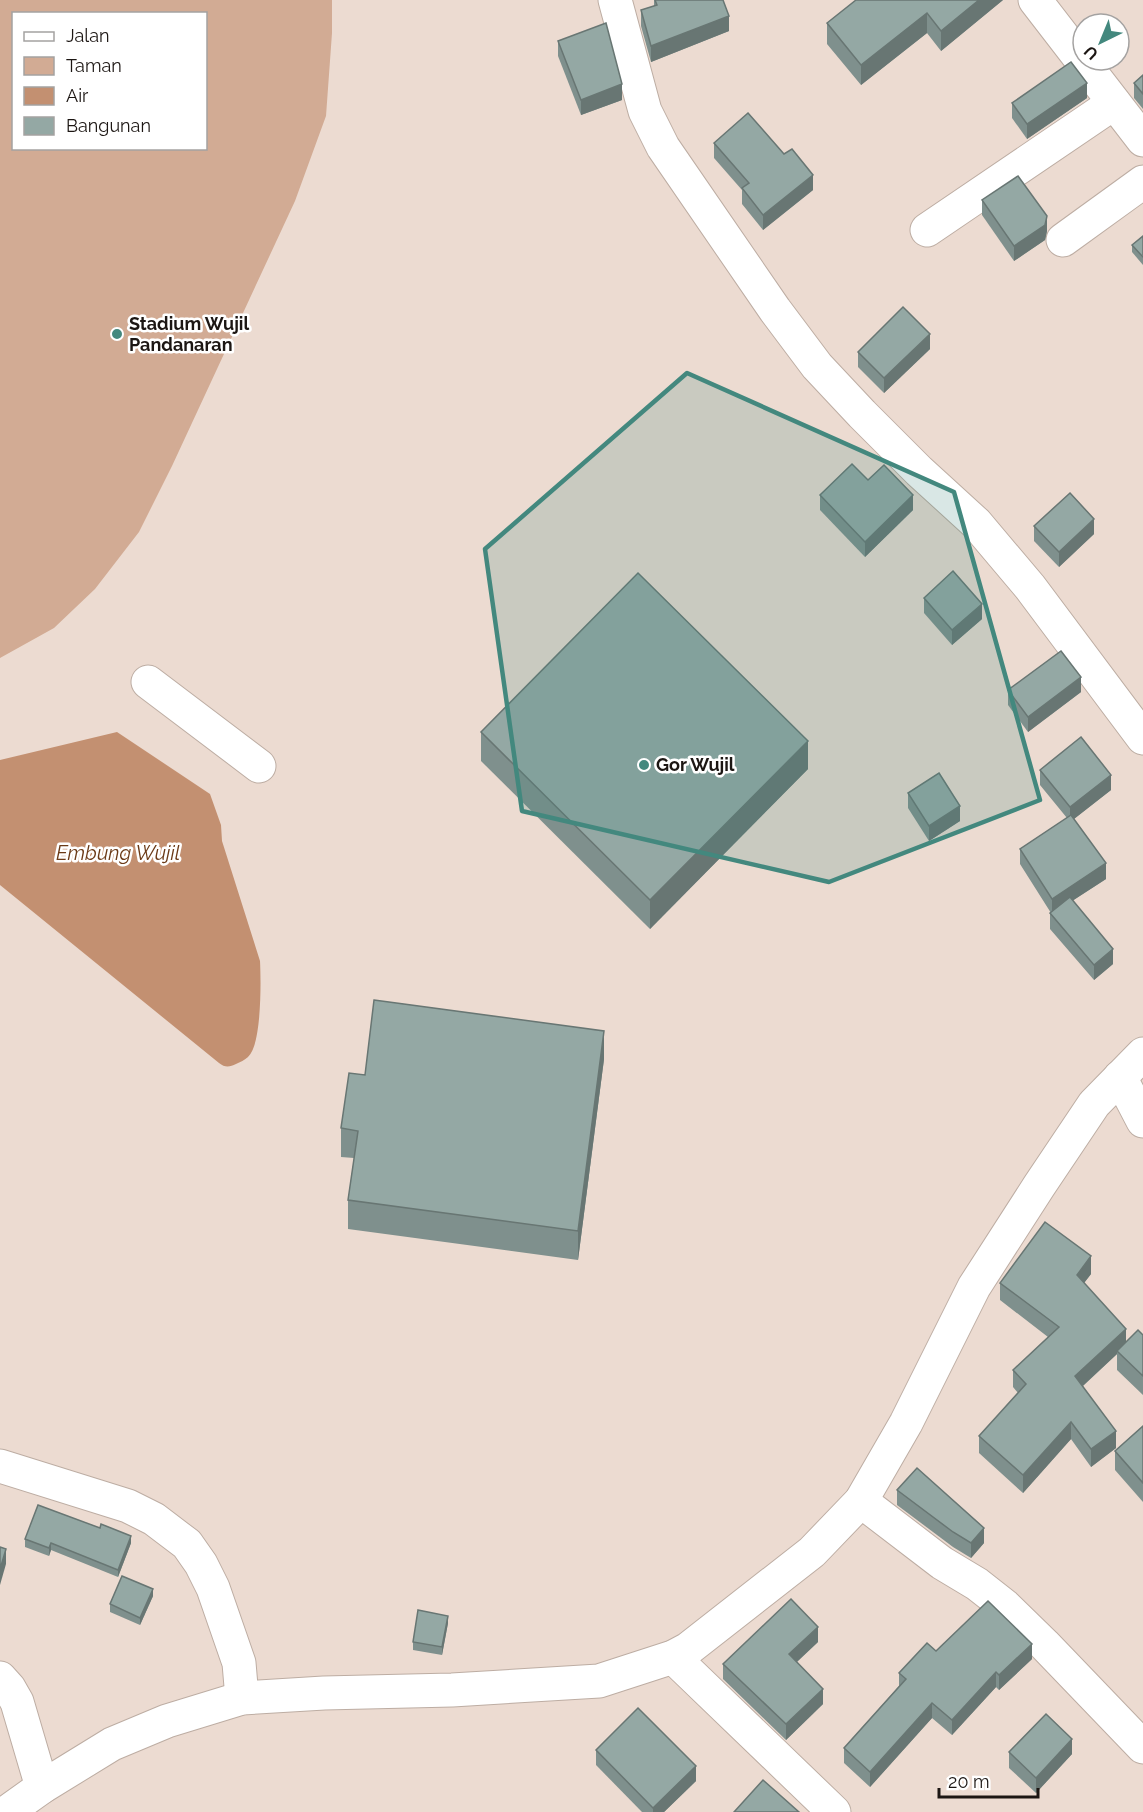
<svg xmlns="http://www.w3.org/2000/svg" width="1143" height="1812" viewBox="0 0 1143 1812" font-family="Raleway,sans-serif">
<style>
.green{fill:#d2ab94;fill-rule:evenodd}
.water{fill:#c39071}
.lines{fill:none;stroke-linecap:round;stroke-linejoin:round}
.minor-casing{stroke:#bdada3;stroke-width:35}
.minor{stroke:#fff;stroke-width:33}
.wall{fill:#7f908d}
.shaded-wall{fill:#687673}
.building{fill:#94a8a4;stroke:#687673;stroke-width:1.5}
.marked{fill:#43887e;fill-opacity:0.2;stroke:#43887e;stroke-width:4.5;stroke-linejoin:round}
.poi-dot{fill:#43887e;stroke:#fff;stroke-width:2}
.labels{text-anchor:middle;stroke-width:5;stroke-linejoin:round;paint-order:stroke}
.poi-label{font-size:18px;font-weight:bold;fill:#1c1613;stroke:#fff;text-anchor:start}
.water-label{font-size:20px;font-style:italic;fill:#6b3a17;stroke:#fff}
</style>
<rect width="100%" height="100%" fill="#ecdbd1"/>
<path class="green" d="M0,0H332V33L326,116L295,201L172,466L139,532L95,589L54,628L0,658ZM14,14H206V148H14Z"/>
<path class="water" d="M117,732L210,794L221,825L222,841L260,961C261,979 262,1045 248,1057C245,1060 240,1062 236,1064C230,1067 225,1068 219,1063L0,885V760Z"/>
<g class="lines">
<g class="minor-casing">
<g id="minor">
<path d="M615,0L645,111L663,147L775,310L817,366L862,414L919,471L976,523L1030,587L1143,738"/>
<path d="M1035,0L1143,140"/>
<path d="M927,230L1114,103"/>
<path d="M1063,240L1143,182"/>
<path d="M148,682L259,766"/>
<path d="M1120,1077L1143,1121"/>
<path d="M0,1466L128,1506L154,1519L187,1544L201,1564L213,1588L239,1663L242,1698"/>
<path d="M861,1501L942,1563L977,1584L1005,1606L1044,1644L1143,1747"/>
<path d="M673,1657L834,1812"/>
<path d="M0,1678L9,1688L17,1702L42,1787"/>
<path d="M7,1812L42,1787L112,1744L167,1721L242,1698L324,1693L452,1690L599,1681L673,1657L688,1649L812,1552L861,1501L906,1423L974,1287L1039,1186L1094,1104L1143,1054"/>
</g>
</g>
<use href="#minor" class="minor"/>
</g>
<g class="wall">
<path d="M654,0H723L729,31L651,62L641,26V10L654,6Z"/>
<path d="M1003,0L941,51L927,33L861,85L827,44V23Z"/>
<path d="M558,41L622,100L581,115L558,56Z"/>
<path d="M1143,75V109L1134,98V83Z"/>
<path d="M1087,98L1027,139L1012,118V103Z"/>
<path d="M714,143L813,190L763,230L742,204V190L714,158Z"/>
<path d="M982,200L1047,231L1045,240L1014,261L982,215Z"/>
<path d="M1143,236V265L1132,252V245Z"/>
<path d="M930,349L884,393L858,367V352Z"/>
<path d="M868,480L913,510L865,557L820,510V495Z"/>
<path d="M1034,526L1094,534L1059,567L1034,541Z"/>
<path d="M924,598L982,619L952,645L924,613Z"/>
<path d="M1008,690L1081,692L1028,732L1008,705Z"/>
<path d="M481,732L808,769L650,929L481,761Z"/>
<path d="M1040,770L1111,790L1074,819L1106,879L1072,901L1113,964L1094,980L1050,929V913H1051L1020,864V849L1067,818L1040,785Z"/>
<path d="M908,793L960,821L929,841L908,808Z"/>
<path d="M604,1059L578,1260L348,1229V1200L354,1158L341,1157V1128L365,1075Z"/>
<path d="M1091,1274L1084,1283L1126,1342L1143,1335V1395L1117,1370V1354L1083,1386L1116,1448L1091,1467L1071,1439L1023,1493L979,1453V1436L1018,1393L1013,1387V1370L1048,1337L1000,1300V1283Z"/>
<path d="M1143,1426V1502L1115,1470V1451Z"/>
<path d="M897,1490L984,1543L971,1558L953,1547L897,1505Z"/>
<path d="M25,1539L131,1543L118,1577L51,1550L49,1556L25,1547Z"/>
<path d="M153,1596L140,1625L110,1612V1604Z"/>
<path d="M448,1623L442,1655L413,1650V1642Z"/>
<path d="M818,1642L797,1662L823,1704L786,1740L723,1679V1664Z"/>
<path d="M1032,1659L999,1690L996,1687L952,1735L932,1718L870,1787L844,1763V1748L899,1686V1673Z"/>
<path d="M596,1750L696,1781L664,1812H642L596,1765Z"/>
<path d="M1009,1752L1072,1754L1036,1793L1009,1768Z"/>
</g>
<g class="shaded-wall">
<path d="M979,0H1003L941,51V31Z"/>
<path d="M927,13V33L861,85V65Z"/>
<path d="M729,16V31L651,62V46Z"/>
<path d="M1087,83V98L1027,139V124Z"/>
<path d="M622,84V100L581,115V100Z"/>
<path d="M813,175V190L763,230V215Z"/>
<path d="M1047,216V231L1045,240L1014,261V246Z"/>
<path d="M930,334V349L884,393V378Z"/>
<path d="M913,495V510L865,557V542Z"/>
<path d="M1094,519V534L1059,567V552Z"/>
<path d="M982,604V619L952,645V630Z"/>
<path d="M1081,677V692L1028,732V717Z"/>
<path d="M808,741V769L650,929V900Z"/>
<path d="M1111,775V790L1070,822V807Z"/>
<path d="M960,806V821L929,841V826Z"/>
<path d="M1106,863V879L1052,914V899Z"/>
<path d="M1113,949V964L1094,980V965Z"/>
<path d="M604,1031V1059L578,1260V1231Z"/>
<path d="M1091,1256V1274L1077,1292V1275Z"/>
<path d="M1126,1329V1346L1117,1351V1354L1075,1393V1376Z"/>
<path d="M1071,1422V1439L1023,1493V1475Z"/>
<path d="M1116,1431V1448L1091,1467V1449Z"/>
<path d="M984,1528V1543L971,1558V1543Z"/>
<path d="M131,1536V1543L118,1577V1570Z"/>
<path d="M51,1543V1550L49,1556V1548Z"/>
<path d="M6,1549V1564L0,1585V1569Z"/>
<path d="M153,1589V1596L140,1625V1618Z"/>
<path d="M448,1616V1623L442,1655V1647Z"/>
<path d="M818,1627V1642L789,1669V1654Z"/>
<path d="M1032,1644V1659L999,1690V1675Z"/>
<path d="M996,1672V1687L952,1735V1720Z"/>
<path d="M823,1689V1704L786,1740V1724Z"/>
<path d="M932,1703V1718L870,1787V1772Z"/>
<path d="M1072,1739V1754L1036,1793V1778Z"/>
<path d="M696,1766V1781L664,1812H653V1808Z"/>
</g>
<g class="building">
<path d="M655,0H723L729,16L651,46L641,10L657,5Z"/>
<path d="M856,0H979L941,31L927,13L861,65L827,23Z"/>
<path d="M606,23L622,84L581,100L558,41Z"/>
<path d="M1071,62L1087,83L1027,124L1012,103Z"/>
<path d="M1143,75V94L1134,83Z"/>
<path d="M748,113L784,154L792,149L813,175L763,215L742,188L749,183L714,143Z"/>
<path d="M1018,176L1047,216L1045,225L1014,246L982,200Z"/>
<path d="M1143,236V257L1132,245Z"/>
<path d="M903,307L930,334L884,378L858,352Z"/>
<path d="M852,464L868,480L884,465L913,495L865,542L820,495Z"/>
<path d="M1070,493L1094,519L1059,552L1034,526Z"/>
<path d="M953,571L982,604L952,630L924,598Z"/>
<path d="M638,573L808,741L650,900L481,732Z"/>
<path d="M1061,651L1081,677L1028,717L1008,690Z"/>
<path d="M1081,737L1111,775L1070,807L1040,770Z"/>
<path d="M939,773L960,806L929,826L908,793Z"/>
<path d="M1071,815L1106,863L1052,899L1020,849Z"/>
<path d="M1070,897L1113,949L1094,965L1050,913Z"/>
<path d="M374,1000L604,1031L578,1231L348,1200L358,1131L341,1128L349,1073L365,1075Z"/>
<path d="M1045,1222L1091,1256L1077,1275L1126,1329L1075,1376L1116,1431L1091,1449L1071,1422L1023,1475L979,1436L1026,1384L1013,1370L1059,1327L1000,1283Z"/>
<path d="M1138,1330L1143,1335V1376L1117,1351Z"/>
<path d="M1143,1426V1483L1115,1451Z"/>
<path d="M917,1468L984,1528L971,1543L953,1532L897,1490Z"/>
<path d="M38,1505L100,1528L101,1524L131,1536L118,1570L51,1543L49,1548L25,1539Z"/>
<path d="M0,1547L6,1549L0,1569Z"/>
<path d="M122,1576L153,1589L140,1618L110,1604Z"/>
<path d="M791,1599L818,1627L789,1654L823,1689L786,1724L723,1664Z"/>
<path d="M988,1601L1032,1644L999,1675L996,1672L952,1720L932,1703L870,1772L844,1748L906,1679L899,1673L927,1643L936,1651Z"/>
<path d="M418,1610L448,1616L442,1647L413,1642Z"/>
<path d="M638,1708L696,1766L653,1808L596,1750Z"/>
<path d="M1046,1714L1072,1739L1036,1778L1009,1752Z"/>
<path d="M763,1780L799,1812H734Z"/>
</g>
<path class="marked" d="M687,373L954,492L1040,800L829,882L522,811L485,549Z"/>
<g class="poi-dot">
<circle cx="117" cy="334" r="6"/>
<circle cx="644" cy="765" r="6"/>
</g>
<g class="labels">
<g class="poi-label">
<text x="129" y="330">Stadium Wujil<tspan x="129" dy="21">Pandanaran</tspan></text>
<text x="656" y="771">Gor Wujil</text>
</g>
<g class="water-label">
<text x="118" y="860">Embung Wujil</text>
</g>
</g>
<rect x="12" y="12" width="195" height="138" fill="#ffffff" stroke="#a4a2a1" stroke-width="1.5"/>
<rect x="24" y="32" width="30" height="9" fill="#ffffff" stroke="#a4a2a1" stroke-width="1.5"/>
<text x="66" y="42" font-size="18" fill="#1c1613">Jalan</text>
<rect x="24" y="57" width="30" height="18" fill="#d2ab94" stroke="#a4a2a1" stroke-width="1.5"/>
<text x="66" y="72" font-size="18" fill="#1c1613">Taman</text>
<rect x="24" y="87" width="30" height="18" fill="#c39071" stroke="#a4a2a1" stroke-width="1.5"/>
<text x="66" y="102" font-size="18" fill="#1c1613">Air</text>
<rect x="24" y="117" width="30" height="18" fill="#94a8a4" stroke="#a4a2a1" stroke-width="1.5"/>
<text x="66" y="132" font-size="18" fill="#1c1613">Bangunan</text>
<g transform="translate(1101 42) rotate(223)"><circle r="28" fill="#ffffff" stroke="#a4a2a1" stroke-width="1.5"/>
<path d="M0-4.5L10 22L0 15L-10 22Z" fill="#43887e"/>
<text y="-9" font-size="16" font-weight="bold" text-anchor="middle" fill="#1c1613">U</text>
</g>
<path d="M939 1788v9h99v-9" fill="none" stroke="#1c1613" stroke-width="3"/>
<text x="948" y="1788" font-size="18" fill="#1c1613" stroke="#ffffff" stroke-width="4.5" paint-order="stroke">20 m</text>
</svg>
